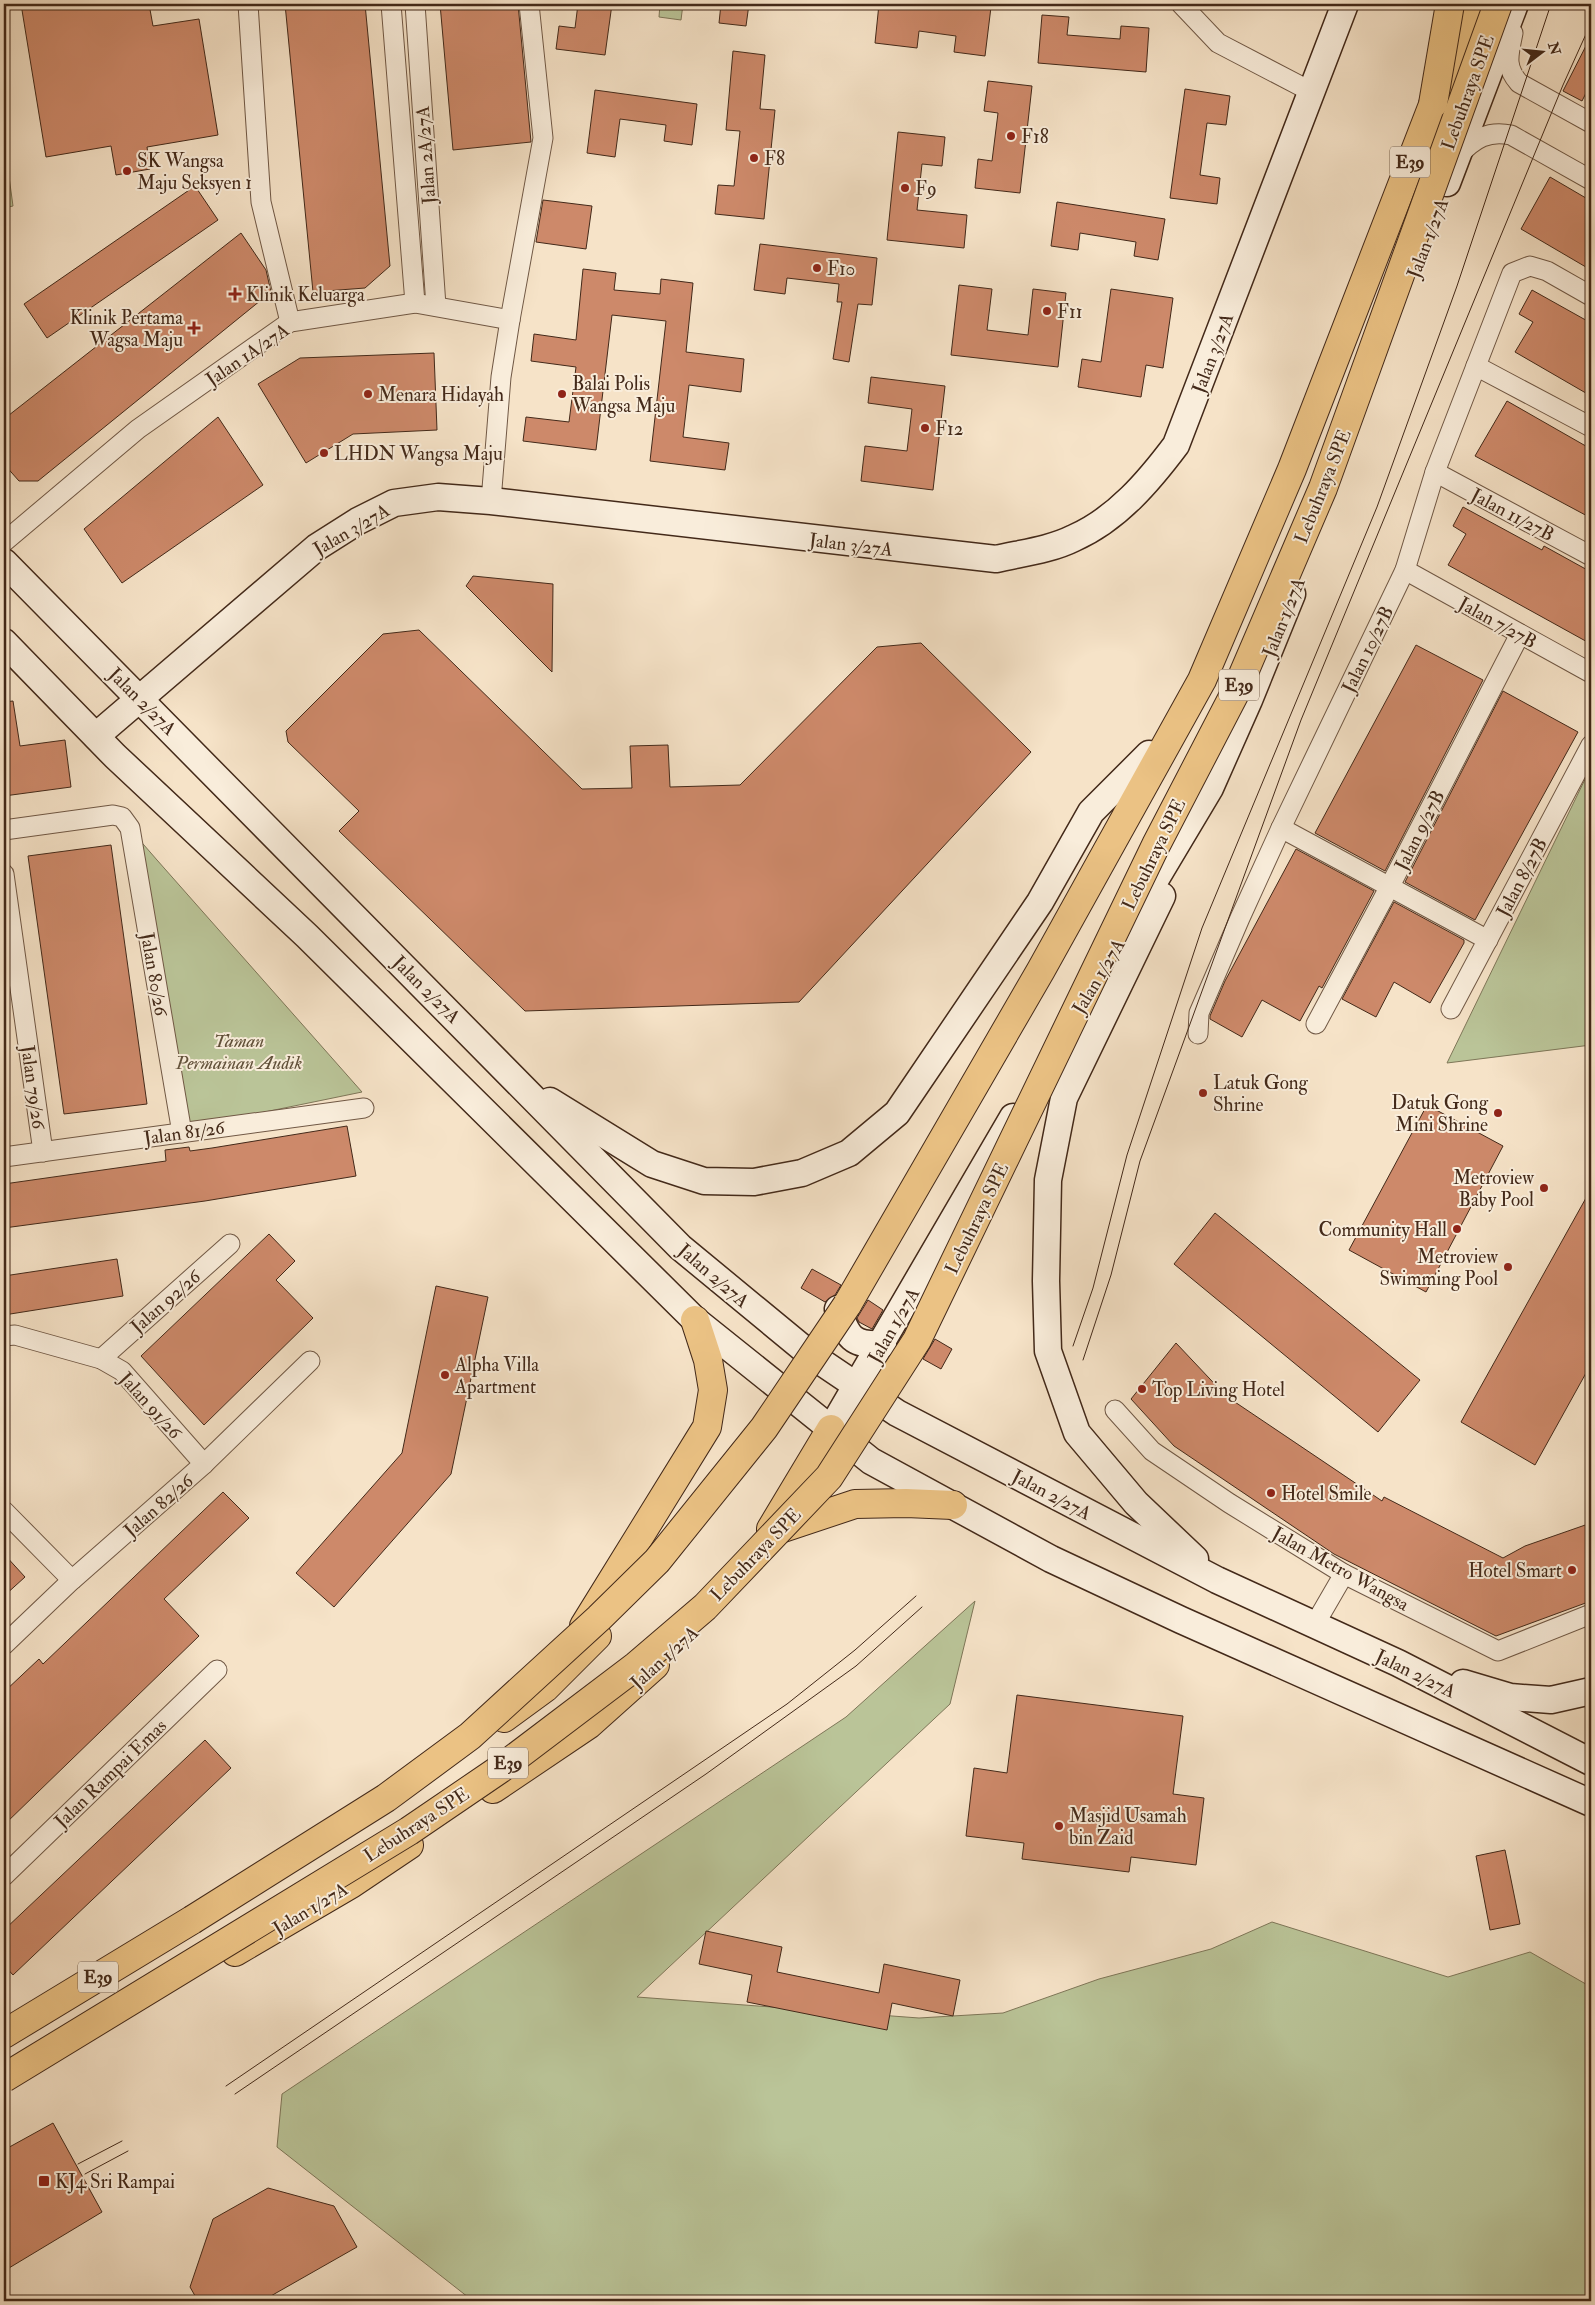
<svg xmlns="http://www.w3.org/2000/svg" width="1595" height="2305" viewBox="0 0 1595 2305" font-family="'IM FELL Double Pica',serif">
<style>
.green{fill:#bac498;stroke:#7e7658}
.building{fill:#cd896a;stroke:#432919}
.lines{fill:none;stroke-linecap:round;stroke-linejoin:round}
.street-casing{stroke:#705845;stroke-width:21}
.secondary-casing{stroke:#432919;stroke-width:29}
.primary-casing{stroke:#432919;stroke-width:30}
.highway-casing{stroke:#432919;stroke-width:30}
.street{stroke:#f9eddb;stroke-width:19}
.secondary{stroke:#f9eddb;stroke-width:26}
.primary{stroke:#ebc284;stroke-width:28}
.highway{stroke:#ebc284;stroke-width:28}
.tram{stroke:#432919;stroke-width:1}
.highway-bridge-casing{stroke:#432919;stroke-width:30;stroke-linecap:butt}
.highway-bridge{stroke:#ebc284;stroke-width:28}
.poi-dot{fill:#8f2418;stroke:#f9eddb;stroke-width:2}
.labels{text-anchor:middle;stroke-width:4;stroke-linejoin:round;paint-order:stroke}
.shield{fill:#f9eddb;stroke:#7a6453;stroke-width:1}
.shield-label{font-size:18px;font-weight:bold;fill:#432919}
.street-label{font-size:19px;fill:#432919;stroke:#f9eddb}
.poi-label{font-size:19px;fill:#432919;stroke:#f9eddb;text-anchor:start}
.park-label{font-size:19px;font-style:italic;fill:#615039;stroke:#f9eddb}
</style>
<rect width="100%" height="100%" fill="#f6e3c8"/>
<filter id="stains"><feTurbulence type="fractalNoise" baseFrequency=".004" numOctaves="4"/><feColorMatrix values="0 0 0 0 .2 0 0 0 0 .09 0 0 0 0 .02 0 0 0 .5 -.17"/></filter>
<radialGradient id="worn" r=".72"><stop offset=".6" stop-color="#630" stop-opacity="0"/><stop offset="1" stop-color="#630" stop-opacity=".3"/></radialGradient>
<g class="green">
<path d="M660,4H683L681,20L659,17Z"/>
<path d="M4,140L13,206L4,208Z"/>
<path d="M1591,767V1045L1447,1063Z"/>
<path d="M137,837L157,860L362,1092L187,1128Z"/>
<path d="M975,1601L950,1704L637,1997L919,2018L1003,2013L1099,1979L1211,1949L1272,1922L1448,1977L1530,1952L1591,1987V2301H473L277,2147L282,2094L846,1717Z"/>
</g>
<g class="building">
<path d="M21,4H149L153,26L199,19L218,135L147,147L150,169L116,175L111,146L46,157Z"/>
<path d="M285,4H365L390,266L365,288L313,292Z"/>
<path d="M440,4H518L531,142L453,150Z"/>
<path d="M578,4H612L605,55L556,49L559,26L575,28Z"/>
<path d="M721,4H749L746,26L719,23Z"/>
<path d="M879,4H966L991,7L985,56L954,52L956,36L919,31L917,48L875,43Z"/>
<path d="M1042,15L1069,17L1067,35L1120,39L1121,26L1149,28L1146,72L1038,63Z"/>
<path d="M1591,36V83L1582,101L1563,91Z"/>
<path d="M733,51L765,55L760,109L775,110L764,219L715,214L718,185L734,186L740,131L726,130Z"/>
<path d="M988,81L1032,86L1020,193L975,188L978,159L992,161L998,113L984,111Z"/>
<path d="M1185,89L1230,96L1226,125L1207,123L1200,175L1220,178L1217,204L1170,198Z"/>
<path d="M595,90L697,104L692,145L664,141L666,125L620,119L615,157L587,153Z"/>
<path d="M898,132L945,137L942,166L922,164L917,210L967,215L964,248L887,240Z"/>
<path d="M1550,177L1591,201V270L1521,229Z"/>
<path d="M195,186L218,220L47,338L24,304Z"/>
<path d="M543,200L592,206L586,249L536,242Z"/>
<path d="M1057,202L1165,219L1158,260L1134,256L1136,242L1080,233L1078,250L1051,246Z"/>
<path d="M241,233L266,270L271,292L38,481H19L4,464V419Z"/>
<path d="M760,244L877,258L872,305L858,304L849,362L833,359L842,302H837L839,284L787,278L785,294L754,290Z"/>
<path d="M583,269L616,273L614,290L660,294L661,279L693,283L686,352L744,359L741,392L689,385L683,437L729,443L725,470L650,461L666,321L612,315L596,450L523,441L526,417L569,422L576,367L531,361L534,334L576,340Z"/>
<path d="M959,285L992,289L987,330L1028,335L1033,289L1066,293L1058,367L951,355Z"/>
<path d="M1111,289L1173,298L1163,368L1146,365L1141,397L1078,387L1082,359L1101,362Z"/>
<path d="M1532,290L1591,323V396L1515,352L1533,322L1519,314Z"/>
<path d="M434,353L437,430L353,434L306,463L258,384L300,358Z"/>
<path d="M871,377L945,386L933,490L861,481L865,446L907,451L912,409L868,403Z"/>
<path d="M1507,401L1591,449V518L1475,456Z"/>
<path d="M218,417L263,485L122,583L84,529Z"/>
<path d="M1463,507L1542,550L1544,546L1591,572V644L1448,565L1466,534L1453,526Z"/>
<path d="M473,576L553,584L552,672L466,586Z"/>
<path d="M419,630L582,789L632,788L630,746L668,745L670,787L740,785L877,647L921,643L1031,752L799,1002L525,1011L339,831L359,811L288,742L286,731L383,634Z"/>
<path d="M1416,645L1483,680L1385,871L1315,833Z"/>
<path d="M1503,691L1578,732L1475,920L1405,882Z"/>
<path d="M13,701L20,746L65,740L71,787L4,796V702Z"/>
<path d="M111,845L147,1104L64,1114L28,856Z"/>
<path d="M1296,849L1374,891L1322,988L1319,986L1300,1021L1262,1000L1242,1037L1210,1019V1016L1225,981Z"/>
<path d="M1394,902L1464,940V943L1430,1003L1394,982L1376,1017L1342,999Z"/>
<path d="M1427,1105L1503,1146L1426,1292L1349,1250Z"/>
<path d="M347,1126L356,1176L205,1201L4,1228V1184L166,1161L165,1150L189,1147L190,1151L212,1148Z"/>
<path d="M1591,1189V1364L1535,1465L1461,1422Z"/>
<path d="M1215,1213L1420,1380L1378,1432L1174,1264Z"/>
<path d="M269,1234L295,1261L276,1280L313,1318L204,1425L141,1356Z"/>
<path d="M117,1259L123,1296L4,1315V1276Z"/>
<path d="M812,1269L841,1285L835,1295L825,1302L801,1288Z"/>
<path d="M436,1286L488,1297L451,1474L334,1607L296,1573L402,1453Z"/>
<path d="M868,1300L883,1310L872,1329L859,1322L857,1318Z"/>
<path d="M935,1339L952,1349L941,1369L923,1359Z"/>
<path d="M1176,1343L1226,1396L1382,1501L1384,1497L1503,1558L1525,1546L1591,1523V1601L1496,1636L1334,1554L1174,1446L1131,1399Z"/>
<path d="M223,1492L249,1518L164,1599L199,1636L4,1825V1692L39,1659L43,1664Z"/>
<path d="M4,1554L25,1577L4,1596Z"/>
<path d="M1017,1695L1183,1716L1173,1794L1204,1798L1196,1865L1131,1857L1129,1872L1022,1859L1024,1843L966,1836L974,1768L1007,1773Z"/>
<path d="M205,1740L231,1768L13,1975L4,1965V1930Z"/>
<path d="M1505,1850L1520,1924L1490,1930L1476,1856Z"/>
<path d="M706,1931L782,1947L777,1972L879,1993L884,1964L960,1980L953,2016L892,2003L887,2030L747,2002L752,1975L699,1964Z"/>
<path d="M53,2123L102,2212L4,2271V2150Z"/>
<path d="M268,2188L334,2206L357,2247L262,2301H198L190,2287L213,2219Z"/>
</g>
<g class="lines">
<g class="street-casing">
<g id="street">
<path d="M248,4L261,202L290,322"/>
<path d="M391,4L415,303"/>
<path d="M415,4L436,306"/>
<path d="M1181,4L1218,43L1310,91"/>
<path d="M1513,33C1509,54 1504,66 1519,83L1591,123"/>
<path d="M1459,155C1474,139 1488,130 1511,135L1591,180"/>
<path d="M510,320L543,138L529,4"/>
<path d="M1476,366L1591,427"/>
<path d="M1435,472L1591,556"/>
<path d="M4,542L138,429L290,322L415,303L510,320L501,377L491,501"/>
<path d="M1405,570L1591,673"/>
<path d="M1281,828L1488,940"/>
<path d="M4,830L113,815L122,817L130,828L182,1133"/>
<path d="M4,874L43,1152"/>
<path d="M1451,1009L1591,745"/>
<path d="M1316,1024L1390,886L1520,634"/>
<path d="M1198,1034L1199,1013L1240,918L1281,828L1405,570L1435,472L1512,273L1530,266L1547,271L1591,296"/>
<path d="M4,1157L364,1108"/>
<path d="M4,1336L15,1335L101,1359L122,1371L204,1464"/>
<path d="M101,1359L230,1244"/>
<path d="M1115,1410L1152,1451L1229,1503L1344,1574L1498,1651L1591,1614"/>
<path d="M4,1511L72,1580"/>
<path d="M1315,1624L1344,1574"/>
<path d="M4,1645L72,1580L204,1464L310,1361"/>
<path d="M4,1876L217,1670"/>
</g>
</g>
<g class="secondary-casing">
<g id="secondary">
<path d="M1447,183L1515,4"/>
<path d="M4,562L680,1247L811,1355L897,1413L1217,1580L1398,1663L1591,1762"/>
<path d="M4,642L115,756L307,936L695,1320L871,1461L1051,1559L1181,1620L1591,1803"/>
<path d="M96,736L317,547L358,521L394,503L438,497L491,501L996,559C1022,553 1050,550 1074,538C1117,519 1149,481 1176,445L1345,4"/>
<path d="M1162,896L1064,1098L1048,1180L1046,1281L1048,1351L1077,1433L1136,1503L1195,1559"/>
<path d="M1133,917L1210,788L1249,700L1292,594"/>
<path d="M550,1101L652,1164L704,1181L754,1182L802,1173L849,1153L897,1113L1040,902L1091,812L1149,754"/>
<path d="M838,1309C847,1337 852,1346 883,1344"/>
<path d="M831,1429L1013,1117"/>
<path d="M1463,1683L1510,1697L1551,1700L1591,1691"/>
</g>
</g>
<g class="primary-casing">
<g id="primary">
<path d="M771,1529L831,1429"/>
<path d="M771,1532L855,1504L906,1503L953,1505"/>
<path d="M584,1626L707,1427L713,1390L708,1360L695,1320"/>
<path d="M504,1718L545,1688L597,1636"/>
<path d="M493,1789L588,1725L655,1665"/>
<path d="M235,1952L351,1884L409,1845"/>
</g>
</g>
<g class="highway-casing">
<g id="highway">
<path d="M847,1305L1041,970L1202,680L1292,469L1472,4"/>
<path d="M4,2034L192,1920"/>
</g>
</g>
<use href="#street" class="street"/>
<use href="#secondary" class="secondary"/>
<use href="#primary" class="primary"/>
<use href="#highway" class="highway"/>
<g class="tram">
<path d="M1073,1346L1093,1288L1127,1155L1202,928L1377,507L1457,286L1551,4"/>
<path d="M1083,1360L1111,1275L1140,1161L1301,720L1563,85L1591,23"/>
<path d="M226,2086L787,1704L855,1650L916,1596"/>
<path d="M235,2094L706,1774L856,1666L922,1607"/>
<path d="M78,2164L122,2141"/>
<path d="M85,2174L128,2151"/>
</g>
<g class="highway-bridge-casing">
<g id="highway-bridge">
<path d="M1433,104L1450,4"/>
<path d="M192,1920L386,1798L470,1736L599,1618L657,1561L764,1428L847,1305"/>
<path d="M4,2078L409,1831L500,1769L636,1666L705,1607L829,1477L917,1340L1156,845L1236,691L1323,488L1498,4"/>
</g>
</g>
<use href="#highway-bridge" class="highway-bridge"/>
</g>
<g class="poi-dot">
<circle cx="1011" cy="136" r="5"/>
<circle cx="754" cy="158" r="5"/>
<circle cx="127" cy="171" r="5"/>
<circle cx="905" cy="188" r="5"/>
<circle cx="817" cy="268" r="5"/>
<path d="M232.5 286.5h5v5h5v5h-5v5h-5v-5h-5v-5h5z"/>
<circle cx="1047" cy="311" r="5"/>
<path d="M191.5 320.5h5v5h5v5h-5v5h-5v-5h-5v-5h5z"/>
<circle cx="368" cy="394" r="5"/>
<circle cx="562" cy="394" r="5"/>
<circle cx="925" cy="428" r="5"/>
<circle cx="324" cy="453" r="5"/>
<circle cx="1203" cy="1093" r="5"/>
<circle cx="1498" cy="1113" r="5"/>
<circle cx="1544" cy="1188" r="5"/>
<circle cx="1457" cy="1229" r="5"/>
<circle cx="1508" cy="1267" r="5"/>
<circle cx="445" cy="1375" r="5"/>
<circle cx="1142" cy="1389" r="5"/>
<circle cx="1271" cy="1493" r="5"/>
<circle cx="1572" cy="1570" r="5"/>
<circle cx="1059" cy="1826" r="5"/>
<rect x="38" y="2175" width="12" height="12" rx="2.5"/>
</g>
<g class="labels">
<g class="shield">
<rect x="1390" y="146.5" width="40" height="31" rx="4"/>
<rect x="1219" y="669.5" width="40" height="31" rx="4"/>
<rect x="488" y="1747.5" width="40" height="31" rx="4"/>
<rect x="78" y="1961.5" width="40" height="31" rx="4"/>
</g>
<g class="shield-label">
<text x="1410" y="168">E39</text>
<text x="1239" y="691">E39</text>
<text x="508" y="1769">E39</text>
<text x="98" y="1983">E39</text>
</g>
<g class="street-label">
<text transform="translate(1467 92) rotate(-70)" y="7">Lebuhraya SPE</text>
<text transform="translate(425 155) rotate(-94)" y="7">Jalan 2A/27A</text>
<text transform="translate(1427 238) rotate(-69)" y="7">Jalan 1/27A</text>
<text transform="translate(1212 353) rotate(-69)" y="7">Jalan 3/27A</text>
<text transform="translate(247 354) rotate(-34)" y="7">Jalan 1A/27A</text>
<text transform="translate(1322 486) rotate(-68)" y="7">Lebuhraya SPE</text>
<text transform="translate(1513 514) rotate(28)" y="7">Jalan 11/27B</text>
<text transform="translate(351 529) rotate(-30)" y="7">Jalan 3/27A</text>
<text transform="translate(851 544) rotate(7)" y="7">Jalan 3/27A</text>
<text transform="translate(1283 617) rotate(-68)" y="7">Jalan 1/27A</text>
<text transform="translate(1498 622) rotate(29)" y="7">Jalan 7/27B</text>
<text transform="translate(1367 649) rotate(-64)" y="7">Jalan 10/27B</text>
<text transform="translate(143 701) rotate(45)" y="7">Jalan 2/27A</text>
<text transform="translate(1419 830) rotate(-63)" y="7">Jalan 9/27B</text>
<text transform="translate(1153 854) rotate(-64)" y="7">Lebuhraya SPE</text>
<text transform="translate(1521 877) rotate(-62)" y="7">Jalan 8/27B</text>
<text transform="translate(155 974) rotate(80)" y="7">Jalan 80/26</text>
<text transform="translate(1098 976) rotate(-59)" y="7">Jalan 1/27A</text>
<text transform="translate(427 989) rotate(45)" y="7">Jalan 2/27A</text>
<text transform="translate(34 1087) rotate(82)" y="7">Jalan 79/26</text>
<text transform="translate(184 1132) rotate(-8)" y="7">Jalan 81/26</text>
<text transform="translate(976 1218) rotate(-64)" y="7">Lebuhraya SPE</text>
<text transform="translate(714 1275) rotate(41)" y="7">Jalan 2/27A</text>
<text transform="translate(165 1301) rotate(-41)" y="7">Jalan 92/26</text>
<text transform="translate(893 1325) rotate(-60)" y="7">Jalan 1/27A</text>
<text transform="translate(151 1405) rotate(48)" y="7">Jalan 91/26</text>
<text transform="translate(1052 1494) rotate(28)" y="7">Jalan 2/27A</text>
<text transform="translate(158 1505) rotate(-41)" y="7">Jalan 82/26</text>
<text transform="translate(755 1554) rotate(-46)" y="7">Lebuhraya SPE</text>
<text transform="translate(1341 1568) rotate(29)" y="7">Jalan Metro Wangsa</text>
<text transform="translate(664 1657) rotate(-42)" y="7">Jalan 1/27A</text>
<text transform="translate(1416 1673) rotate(26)" y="7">Jalan 2/27A</text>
<text transform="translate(110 1773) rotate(-44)" y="7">Jalan Rampai Emas</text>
<text transform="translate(416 1824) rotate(-33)" y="7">Lebuhraya SPE</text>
<text transform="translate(310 1908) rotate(-31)" y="7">Jalan 1/27A</text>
</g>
<g class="poi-label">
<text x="1021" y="143">F18</text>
<text x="764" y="165">F8</text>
<text x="137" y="167">SK Wangsa<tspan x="137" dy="22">Maju Seksyen 1</tspan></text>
<text x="915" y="195">F9</text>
<text x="827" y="275">F10</text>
<text x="246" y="301">Klinik Keluarga</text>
<text x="1057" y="318">F11</text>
<text x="183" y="324" text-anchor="end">Klinik Pertama<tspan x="183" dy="22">Wagsa Maju</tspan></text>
<text x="572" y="390">Balai Polis<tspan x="572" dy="22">Wangsa Maju</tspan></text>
<text x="378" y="401">Menara Hidayah</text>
<text x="935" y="435">F12</text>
<text x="334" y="460">LHDN Wangsa Maju</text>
<text x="1213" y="1089">Latuk Gong<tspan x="1213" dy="22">Shrine</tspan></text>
<text x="1488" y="1109" text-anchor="end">Datuk Gong<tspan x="1488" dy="22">Mini Shrine</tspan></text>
<text x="1534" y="1184" text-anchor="end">Metroview<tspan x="1534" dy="22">Baby Pool</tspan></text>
<text x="1447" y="1236" text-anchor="end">Community Hall</text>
<text x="1498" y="1263" text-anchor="end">Metroview<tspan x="1498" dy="22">Swimming Pool</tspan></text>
<text x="455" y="1371">Alpha Villa<tspan x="455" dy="22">Apartment</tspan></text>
<text x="1152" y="1396">Top Living Hotel</text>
<text x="1281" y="1500">Hotel Smile</text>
<text x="1562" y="1577" text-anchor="end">Hotel Smart</text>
<text x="1069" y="1822">Masjid Usamah<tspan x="1069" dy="22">bin Zaid</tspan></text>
<text x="55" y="2188">KJ4 Sri Rampai</text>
</g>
<g class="park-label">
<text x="239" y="1047">Taman<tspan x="239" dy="22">Permainan Audik</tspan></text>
</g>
</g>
<rect width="1595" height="2305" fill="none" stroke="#f6e3c8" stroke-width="20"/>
<rect x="5" y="5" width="1585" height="2295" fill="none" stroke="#432919" stroke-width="2.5"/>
<rect x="10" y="10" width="1575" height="2285" fill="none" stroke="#432919"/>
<g transform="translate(1542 52) rotate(74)" stroke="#f9eddb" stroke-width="4" paint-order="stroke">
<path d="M0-4L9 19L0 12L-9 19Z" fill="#432919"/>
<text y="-8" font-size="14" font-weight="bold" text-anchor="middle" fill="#432919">N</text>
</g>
<rect width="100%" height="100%" filter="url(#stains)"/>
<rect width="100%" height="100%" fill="url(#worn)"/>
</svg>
